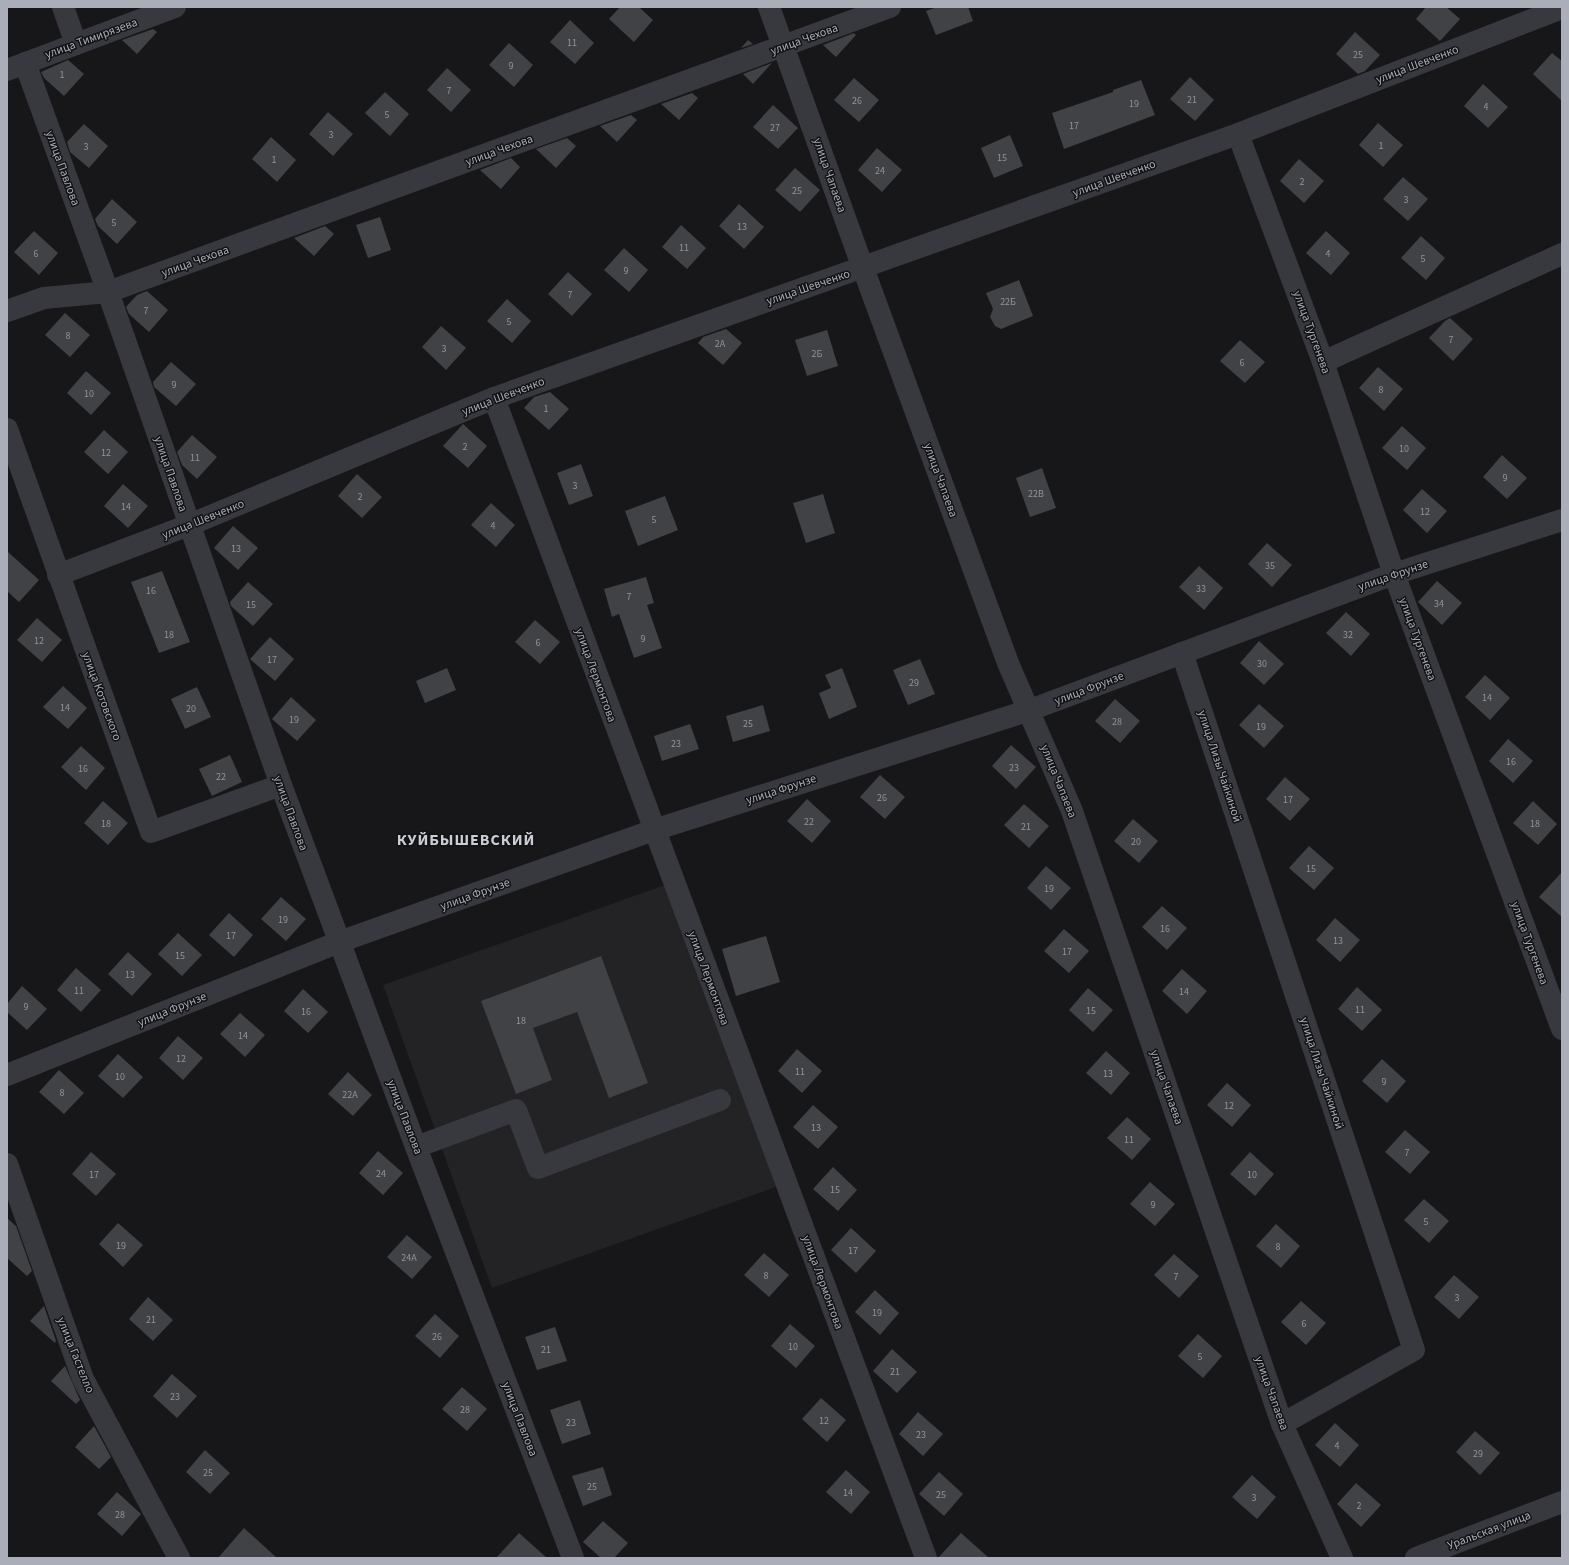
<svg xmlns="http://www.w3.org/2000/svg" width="1569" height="1565" viewBox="0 0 1569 1565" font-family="'Source Sans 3',sans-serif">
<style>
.built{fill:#232326}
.building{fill:#414246}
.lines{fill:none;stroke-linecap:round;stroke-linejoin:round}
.minor{stroke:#38393e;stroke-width:22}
.labels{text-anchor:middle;stroke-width:3;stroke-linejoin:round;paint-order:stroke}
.number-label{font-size:10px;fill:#8f939c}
.street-label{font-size:12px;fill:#a9aeb9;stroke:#121214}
.district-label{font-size:16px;font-weight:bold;letter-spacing:1px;fill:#cacdd5;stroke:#121214}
</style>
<rect width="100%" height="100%" fill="#171719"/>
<path class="built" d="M668,884L776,1187L492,1288L383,985Z"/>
<g class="building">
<path d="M620,7H639L653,20L634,42L609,19Z"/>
<path d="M937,7H968L973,21L936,35L926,11Z"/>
<path d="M1426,7H1446L1460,19L1440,41L1416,19Z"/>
<path d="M570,20L594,43L575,64L550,42Z"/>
<path d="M153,29L157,32L137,54L122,40Z"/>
<path d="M1355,32L1380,55L1365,71L1358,74L1336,54Z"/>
<path d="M854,33L856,35L836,57L823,45Z"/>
<path d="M748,40L753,44L741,48Z"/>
<path d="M509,43L533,65L514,87L489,65Z"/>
<path d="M1552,53L1562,61V101L1533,74Z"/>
<path d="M68,60L84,74L64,96L44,78L41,72Z"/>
<path d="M772,63L753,84L743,74Z"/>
<path d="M447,68L471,90L451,112L427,90Z"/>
<path d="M1190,77L1214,100L1195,121L1170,99Z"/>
<path d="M854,78L879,100L859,122L834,100Z"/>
<path d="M1141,80L1155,115L1064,149L1052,113L1113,92V90Z"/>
<path d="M1483,84L1508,107L1488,128L1464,106Z"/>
<path d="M385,92L409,114L390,136L365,113Z"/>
<path d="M692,93L698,98L679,120L661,104Z"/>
<path d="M773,105L798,128L778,149L753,127Z"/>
<path d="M328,112L353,134L333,156L309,134Z"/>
<path d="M631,115L637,120L617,142L600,126Z"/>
<path d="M1378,123L1403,145L1383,167L1359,145Z"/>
<path d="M84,124L108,146L89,168L70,152L67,142Z"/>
<path d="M1010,135L1023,166L994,178L981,148Z"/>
<path d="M271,137L296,160L277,182L252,159Z"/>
<path d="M567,138L576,146L556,168L536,149Z"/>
<path d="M877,148L902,170L882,192L858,170Z"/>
<path d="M511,158L520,167L501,189L480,170Z"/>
<path d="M1299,159L1324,181L1304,203L1280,181Z"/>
<path d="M795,168L820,190L800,212L775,190Z"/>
<path d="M1403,177L1428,199L1408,221L1383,199Z"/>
<path d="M112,199L137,222L117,244L98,226L95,219Z"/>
<path d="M739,204L764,227L744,249L719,226Z"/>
<path d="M380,217L391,250L368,258L356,225Z"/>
<path d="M681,225L706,248L687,269L662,247Z"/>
<path d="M325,226L334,234L314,256L294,238Z"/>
<path d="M34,231L58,253L39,275L14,252Z"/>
<path d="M1326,231L1350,253L1331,275L1306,253Z"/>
<path d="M1421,236L1445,258L1426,280L1401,258Z"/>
<path d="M624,248L648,270L629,292L604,270Z"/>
<path d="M568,272L592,294L572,316L548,294Z"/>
<path d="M1019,280L1033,316L1001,329L995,326L990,317L993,309L986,293Z"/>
<path d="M147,291L168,310L149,332L129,314L126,307L137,295Z"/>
<path d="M507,299L531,321L512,343L487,321Z"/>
<path d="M65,313L90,335L70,357L45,335Z"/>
<path d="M1450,318L1473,339L1453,361L1429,338L1445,321Z"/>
<path d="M441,326L466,348L446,370L422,347Z"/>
<path d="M726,329L742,343L723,365L698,343L703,337Z"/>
<path d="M827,330L838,366L807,376L795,340Z"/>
<path d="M1240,340L1265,362L1245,383L1220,361Z"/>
<path d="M171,362L196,384L176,406L154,387L153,382Z"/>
<path d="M1378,367L1403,389L1384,411L1359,388Z"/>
<path d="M86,371L111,393L91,415L67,393Z"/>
<path d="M550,392L569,409L549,430L524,408L534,397Z"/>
<path d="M463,424L487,446L468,468L443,446Z"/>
<path d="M1402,426L1426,448L1407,470L1382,448Z"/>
<path d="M104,430L128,452L108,474L84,452Z"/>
<path d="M192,435L217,457L197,479L182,465L177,452Z"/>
<path d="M1502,455L1527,478L1507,499L1483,477Z"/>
<path d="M581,464L593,496L569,505L557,473Z"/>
<path d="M1042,468L1056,508L1030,517L1016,478Z"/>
<path d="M357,474L382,497L362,518L338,496Z"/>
<path d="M123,484L148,506L128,528L104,506Z"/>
<path d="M1422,489L1447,511L1427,533L1403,510Z"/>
<path d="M823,494L835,533L806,543L793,503Z"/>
<path d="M665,496L678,530L638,546L625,511Z"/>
<path d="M491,503L515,525L496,547L471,525Z"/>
<path d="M233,526L258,548L238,570L214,548Z"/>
<path d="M1267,543L1292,565L1272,587L1248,564Z"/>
<path d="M7,551L39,580L19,602L7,591Z"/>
<path d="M1199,566L1223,588L1204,610L1179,587Z"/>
<path d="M162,571L190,642L159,653L131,582Z"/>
<path d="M646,577L654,603L647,605L662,648L634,658L619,614L612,617L604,589Z"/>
<path d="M1437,581L1462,603L1442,625L1418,602Z"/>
<path d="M248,582L273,604L253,626L231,606L230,602Z"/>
<path d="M1346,612L1370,634L1351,656L1326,633Z"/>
<path d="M37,618L62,640L42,662L17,640Z"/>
<path d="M535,620L560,642L540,664L515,642Z"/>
<path d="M270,637L294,659L275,681L250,659Z"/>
<path d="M1259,641L1284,664L1264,685L1240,663Z"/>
<path d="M920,659L935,694L908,705L893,670Z"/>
<path d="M447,668L456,690L425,703L416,681Z"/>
<path d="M842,668L857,707L829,719L819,693L831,688L825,675Z"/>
<path d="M1485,675L1510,698L1490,720L1465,697Z"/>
<path d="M63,686L87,708L68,729L43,707Z"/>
<path d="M197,687L211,717L185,729L171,699Z"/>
<path d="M291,697L316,720L297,741L272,719Z"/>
<path d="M1115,699L1140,721L1120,743L1095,721Z"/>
<path d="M1259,704L1284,726L1264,748L1239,725Z"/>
<path d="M763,705L770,731L733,742L726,716Z"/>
<path d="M690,724L699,749L662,761L654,736Z"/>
<path d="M1508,739L1533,761L1513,783L1489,761Z"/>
<path d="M1011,745L1036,767L1016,789L992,766Z"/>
<path d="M81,746L105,768L86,790L61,767Z"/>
<path d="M230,755L242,782L212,796L199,769Z"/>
<path d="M880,775L905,797L885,819L860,797Z"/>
<path d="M1285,777L1310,799L1290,821L1266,799Z"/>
<path d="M807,799L831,821L812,843L787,821Z"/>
<path d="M103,801L128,823L108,845L84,823Z"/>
<path d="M1533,801L1557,824L1538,845L1513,823Z"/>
<path d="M1024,804L1049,826L1029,848L1004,825Z"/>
<path d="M1133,819L1158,841L1139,863L1114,841Z"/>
<path d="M1309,846L1334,868L1314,890L1289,868Z"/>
<path d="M1046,866L1071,888L1051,910L1027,888Z"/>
<path d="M1562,872V917L1539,897Z"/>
<path d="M281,897L306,919L286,941L261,919Z"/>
<path d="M1162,906L1187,928L1167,950L1142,927Z"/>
<path d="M229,913L253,935L234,957L209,935Z"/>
<path d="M1335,918L1360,940L1340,962L1316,940Z"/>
<path d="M1064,929L1089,951L1069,973L1044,951Z"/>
<path d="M178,933L202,955L182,976L158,954Z"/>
<path d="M766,936L780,982L736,996L722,949Z"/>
<path d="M128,952L152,974L132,996L108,974Z"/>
<path d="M601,956L648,1083L609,1098L577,1012L533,1028L552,1080L516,1094L481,1001Z"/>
<path d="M76,968L101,990L81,1012L57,990Z"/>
<path d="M1182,969L1207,991L1187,1014L1162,991Z"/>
<path d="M22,986L47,1009L27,1030L7,1012V1004Z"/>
<path d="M1357,987L1382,1010L1362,1031L1338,1009Z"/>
<path d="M1088,988L1113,1010L1093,1032L1069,1010Z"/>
<path d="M303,989L328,1012L308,1033L284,1011Z"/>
<path d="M240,1013L265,1035L245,1057L220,1034Z"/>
<path d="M178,1036L203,1058L183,1080L159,1058Z"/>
<path d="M797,1049L822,1071L802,1093L778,1071Z"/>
<path d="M1106,1051L1130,1073L1111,1095L1086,1073Z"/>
<path d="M118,1054L143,1077L123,1098L98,1076Z"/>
<path d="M1382,1059L1406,1081L1387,1103L1362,1081Z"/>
<path d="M59,1070L84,1093L64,1114L39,1092Z"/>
<path d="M348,1072L372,1095L353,1116L328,1094Z"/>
<path d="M1227,1083L1251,1105L1232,1127L1207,1105Z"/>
<path d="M813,1105L838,1127L818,1149L793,1127Z"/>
<path d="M1127,1117L1151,1139L1132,1160L1107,1138Z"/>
<path d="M1405,1130L1430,1152L1410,1174L1385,1152Z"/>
<path d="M378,1151L403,1173L383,1195L359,1173Z"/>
<path d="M91,1152L116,1174L96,1196L72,1174Z"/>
<path d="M1250,1152L1274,1174L1255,1196L1230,1174Z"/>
<path d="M833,1167L857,1190L838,1211L813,1189Z"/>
<path d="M1150,1182L1175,1204L1155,1226L1130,1204Z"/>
<path d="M1424,1199L1449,1221L1429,1243L1404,1220Z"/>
<path d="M7,1218L16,1226L32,1271L27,1276L7,1258Z"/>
<path d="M118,1223L143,1245L123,1267L99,1244Z"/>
<path d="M1276,1224L1300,1246L1281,1268L1256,1246Z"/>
<path d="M851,1228L876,1251L856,1273L831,1250Z"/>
<path d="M407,1235L432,1257L412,1279L387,1257Z"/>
<path d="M764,1253L789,1275L769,1297L744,1275Z"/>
<path d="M1174,1254L1199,1276L1179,1298L1154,1275Z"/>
<path d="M1454,1275L1479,1297L1459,1319L1434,1297Z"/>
<path d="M875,1290L899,1313L880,1335L855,1312Z"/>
<path d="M148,1297L173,1320L153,1341L129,1319Z"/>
<path d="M1301,1301L1326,1323L1306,1345L1281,1322Z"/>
<path d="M44,1306L56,1341L55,1343L30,1321Z"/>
<path d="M435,1314L459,1336L440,1358L415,1336Z"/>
<path d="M790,1324L815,1346L796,1368L771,1346Z"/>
<path d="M555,1327L567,1361L537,1370L525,1337Z"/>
<path d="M1198,1334L1222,1356L1203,1378L1178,1356Z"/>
<path d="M892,1349L917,1372L897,1393L873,1371Z"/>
<path d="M65,1366L80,1400L76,1404L51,1381Z"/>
<path d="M172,1374L197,1396L177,1418L153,1396Z"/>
<path d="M462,1387L487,1409L467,1431L442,1409Z"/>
<path d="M821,1398L846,1420L827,1442L802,1419Z"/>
<path d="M580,1400L591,1434L562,1444L550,1410Z"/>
<path d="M918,1412L943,1434L923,1456L899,1434Z"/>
<path d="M1335,1423L1359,1445L1340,1467L1315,1445Z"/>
<path d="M94,1426L111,1457L99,1469L75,1447Z"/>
<path d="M1475,1431L1500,1453L1480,1475L1456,1452Z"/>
<path d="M205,1450L230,1473L210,1494L186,1472Z"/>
<path d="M603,1467L612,1495L583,1506L572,1476Z"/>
<path d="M846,1470L870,1492L851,1514L826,1492Z"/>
<path d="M939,1472L963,1494L944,1516L919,1494Z"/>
<path d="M1252,1475L1276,1497L1257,1519L1232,1497Z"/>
<path d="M1356,1483L1381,1505L1361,1527L1337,1504Z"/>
<path d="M117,1492L141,1514L122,1536L97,1514Z"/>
<path d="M603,1521L628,1543L614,1558H601L583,1542Z"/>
<path d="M244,1528L277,1558H218Z"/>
<path d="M519,1533L547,1558H496Z"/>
<path d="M961,1533L989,1558H938Z"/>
</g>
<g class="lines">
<g class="minor">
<path d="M63,7L76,44"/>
<path d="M769,7L863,268L1008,663L1072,811L1282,1424L1342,1558"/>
<path d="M25,63L108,292L281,785L416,1147L573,1558"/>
<path d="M7,70L175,7"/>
<path d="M1238,134L1323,362L1394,574L1562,1029"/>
<path d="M7,311L44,298L108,292L890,7"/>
<path d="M1323,362L1562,254"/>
<path d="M494,398L926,1558"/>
<path d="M7,429L151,832L281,785"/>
<path d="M58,575L189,525L494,398L1238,134L1562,8"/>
<path d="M1182,653L1414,1350L1282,1424"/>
<path d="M7,1075L339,942L654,830L1030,710L1394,574L1562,520"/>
<path d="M416,1147L516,1110L538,1168L720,1100"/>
<path d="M7,1164L83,1379L179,1558"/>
<path d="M1416,1558L1562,1502"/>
</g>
</g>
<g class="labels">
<g class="number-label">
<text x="572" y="46">11</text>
<text x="1358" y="58">25</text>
<text x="511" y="69">9</text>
<text x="62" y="78">1</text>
<text x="449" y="94">7</text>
<text x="1192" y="103">21</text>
<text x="857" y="104">26</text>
<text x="1134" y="107">19</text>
<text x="1486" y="110">4</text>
<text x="387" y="118">5</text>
<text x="1074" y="129">17</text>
<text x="775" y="131">27</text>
<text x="331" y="138">3</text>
<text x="1381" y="149">1</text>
<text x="86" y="150">3</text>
<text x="1002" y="161">15</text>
<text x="274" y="163">1</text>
<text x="880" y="174">24</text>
<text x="1302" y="185">2</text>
<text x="797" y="194">25</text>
<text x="1406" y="203">3</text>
<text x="114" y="226">5</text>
<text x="742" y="230">13</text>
<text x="684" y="251">11</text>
<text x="36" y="257">6</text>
<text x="1328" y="257">4</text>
<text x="1423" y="262">5</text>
<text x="626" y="274">9</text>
<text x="570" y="298">7</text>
<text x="1008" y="305">22Б</text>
<text x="146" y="314">7</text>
<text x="509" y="325">5</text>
<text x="68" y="339">8</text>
<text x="1451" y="343">7</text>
<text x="720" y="347">2А</text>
<text x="444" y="352">3</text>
<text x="817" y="357">2Б</text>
<text x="1242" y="366">6</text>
<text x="174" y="388">9</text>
<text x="1381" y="393">8</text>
<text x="89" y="397">10</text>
<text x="546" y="412">1</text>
<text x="465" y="450">2</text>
<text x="1404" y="452">10</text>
<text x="106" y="456">12</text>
<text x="195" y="461">11</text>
<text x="1505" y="481">9</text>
<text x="575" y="489">3</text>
<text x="1036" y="497">22В</text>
<text x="360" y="500">2</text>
<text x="126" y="510">14</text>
<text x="1425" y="515">12</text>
<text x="654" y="523">5</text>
<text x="493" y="529">4</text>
<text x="236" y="552">13</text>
<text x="1270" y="569">35</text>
<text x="1201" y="592">33</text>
<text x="151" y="594">16</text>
<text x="629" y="600">7</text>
<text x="1439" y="607">34</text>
<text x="251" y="608">15</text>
<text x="169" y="638">18</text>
<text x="1348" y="638">32</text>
<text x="643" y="642">9</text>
<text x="39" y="644">12</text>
<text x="538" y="646">6</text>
<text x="272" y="663">17</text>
<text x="1262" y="667">30</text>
<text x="914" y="686">29</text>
<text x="1487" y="701">14</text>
<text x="65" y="711">14</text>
<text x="191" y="712">20</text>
<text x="294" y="723">19</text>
<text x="1117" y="725">28</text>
<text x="748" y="727">25</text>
<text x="1261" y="730">19</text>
<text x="676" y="747">23</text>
<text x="1511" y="765">16</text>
<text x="1014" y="771">23</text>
<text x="83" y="772">16</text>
<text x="221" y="780">22</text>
<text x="882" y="801">26</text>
<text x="1288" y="803">17</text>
<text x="809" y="825">22</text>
<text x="106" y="827">18</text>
<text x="1535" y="827">18</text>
<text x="1026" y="830">21</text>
<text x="1136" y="845">20</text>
<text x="1311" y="872">15</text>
<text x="1049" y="892">19</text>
<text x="283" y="923">19</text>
<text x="1165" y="932">16</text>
<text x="231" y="939">17</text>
<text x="1338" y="944">13</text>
<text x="1067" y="955">17</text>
<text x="180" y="959">15</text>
<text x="130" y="978">13</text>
<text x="79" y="994">11</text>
<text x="1184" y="995">14</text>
<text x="26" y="1010">9</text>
<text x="1360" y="1013">11</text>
<text x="1091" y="1014">15</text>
<text x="306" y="1015">16</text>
<text x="521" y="1024">18</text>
<text x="243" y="1039">14</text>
<text x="181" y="1062">12</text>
<text x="800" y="1075">11</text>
<text x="1108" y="1077">13</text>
<text x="120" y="1080">10</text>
<text x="1384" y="1085">9</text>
<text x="62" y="1096">8</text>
<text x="350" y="1098">22А</text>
<text x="1229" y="1109">12</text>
<text x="816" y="1131">13</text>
<text x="1129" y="1143">11</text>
<text x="1407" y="1156">7</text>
<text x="381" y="1177">24</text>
<text x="94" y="1178">17</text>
<text x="1252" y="1178">10</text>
<text x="835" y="1193">15</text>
<text x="1153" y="1208">9</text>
<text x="1426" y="1225">5</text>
<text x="121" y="1249">19</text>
<text x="1278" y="1250">8</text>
<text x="853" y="1254">17</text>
<text x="409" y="1261">24А</text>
<text x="766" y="1279">8</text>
<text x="1176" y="1280">7</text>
<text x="1457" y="1301">3</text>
<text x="877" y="1316">19</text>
<text x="151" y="1323">21</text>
<text x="1304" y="1327">6</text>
<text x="437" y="1340">26</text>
<text x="793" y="1350">10</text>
<text x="546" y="1353">21</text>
<text x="1200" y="1360">5</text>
<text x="895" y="1375">21</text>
<text x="175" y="1400">23</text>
<text x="465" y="1413">28</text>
<text x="824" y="1424">12</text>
<text x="571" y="1426">23</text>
<text x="921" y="1438">23</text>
<text x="1337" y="1449">4</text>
<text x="1478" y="1457">29</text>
<text x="208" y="1476">25</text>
<text x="592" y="1490">25</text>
<text x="848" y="1496">14</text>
<text x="941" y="1498">25</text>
<text x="1254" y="1501">3</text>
<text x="1359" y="1509">2</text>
<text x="120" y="1518">28</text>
</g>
<g class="street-label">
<text transform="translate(91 38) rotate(-20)" y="4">улица Тимирязева</text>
<text transform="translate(804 39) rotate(-20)" y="4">улица Чехова</text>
<text transform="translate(1417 64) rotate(-21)" y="4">улица Шевченко</text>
<text transform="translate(499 150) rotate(-20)" y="4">улица Чехова</text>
<text transform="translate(63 168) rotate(70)" y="4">улица Павлова</text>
<text transform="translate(830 175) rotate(71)" y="4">улица Чапаева</text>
<text transform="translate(1114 178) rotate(-20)" y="4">улица Шевченко</text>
<text transform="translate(195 261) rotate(-20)" y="4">улица Чехова</text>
<text transform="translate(808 287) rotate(-19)" y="4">улица Шевченко</text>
<text transform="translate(1312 332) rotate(70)" y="4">улица Тургенева</text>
<text transform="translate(503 396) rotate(-21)" y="4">улица Шевченко</text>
<text transform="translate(171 474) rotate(71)" y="4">улица Павлова</text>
<text transform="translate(941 480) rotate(70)" y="4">улица Чапаева</text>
<text transform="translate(203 519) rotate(-22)" y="4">улица Шевченко</text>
<text transform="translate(1393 575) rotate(-19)" y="4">улица Фрунзе</text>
<text transform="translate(1418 639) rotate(70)" y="4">улица Тургенева</text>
<text transform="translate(596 675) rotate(70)" y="4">улица Лермонтова</text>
<text transform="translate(1089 688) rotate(-21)" y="4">улица Фрунзе</text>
<text transform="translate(102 696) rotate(70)" y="4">улица Котовского</text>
<text transform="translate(1220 766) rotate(72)" y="4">улица Лизы Чайкиной</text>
<text transform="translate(1059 781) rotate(68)" y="4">улица Чапаева</text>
<text transform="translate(781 789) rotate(-18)" y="4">улица Фрунзе</text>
<text transform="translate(291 813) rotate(70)" y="4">улица Павлова</text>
<text transform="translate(475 894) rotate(-20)" y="4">улица Фрунзе</text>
<text transform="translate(1530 943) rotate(70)" y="4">улица Тургенева</text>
<text transform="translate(709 978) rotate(70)" y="4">улица Лермонтова</text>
<text transform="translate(172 1009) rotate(-22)" y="4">улица Фрунзе</text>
<text transform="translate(1322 1073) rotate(72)" y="4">улица Лизы Чайкиной</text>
<text transform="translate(1167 1087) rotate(71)" y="4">улица Чапаева</text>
<text transform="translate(405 1117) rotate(69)" y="4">улица Павлова</text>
<text transform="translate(823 1282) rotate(70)" y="4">улица Лермонтова</text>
<text transform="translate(76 1355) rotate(68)" y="4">улица Гастелло</text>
<text transform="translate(1272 1393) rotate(70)" y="4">улица Чапаева</text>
<text transform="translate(520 1419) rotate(69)" y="4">улица Павлова</text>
<text transform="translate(1489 1530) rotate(-21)" y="4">Уральская улица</text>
</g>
<g class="district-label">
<text x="466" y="845">КУЙБЫШЕВСКИЙ</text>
</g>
</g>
<rect width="1569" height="1565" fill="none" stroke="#a9aeb9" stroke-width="16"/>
</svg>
